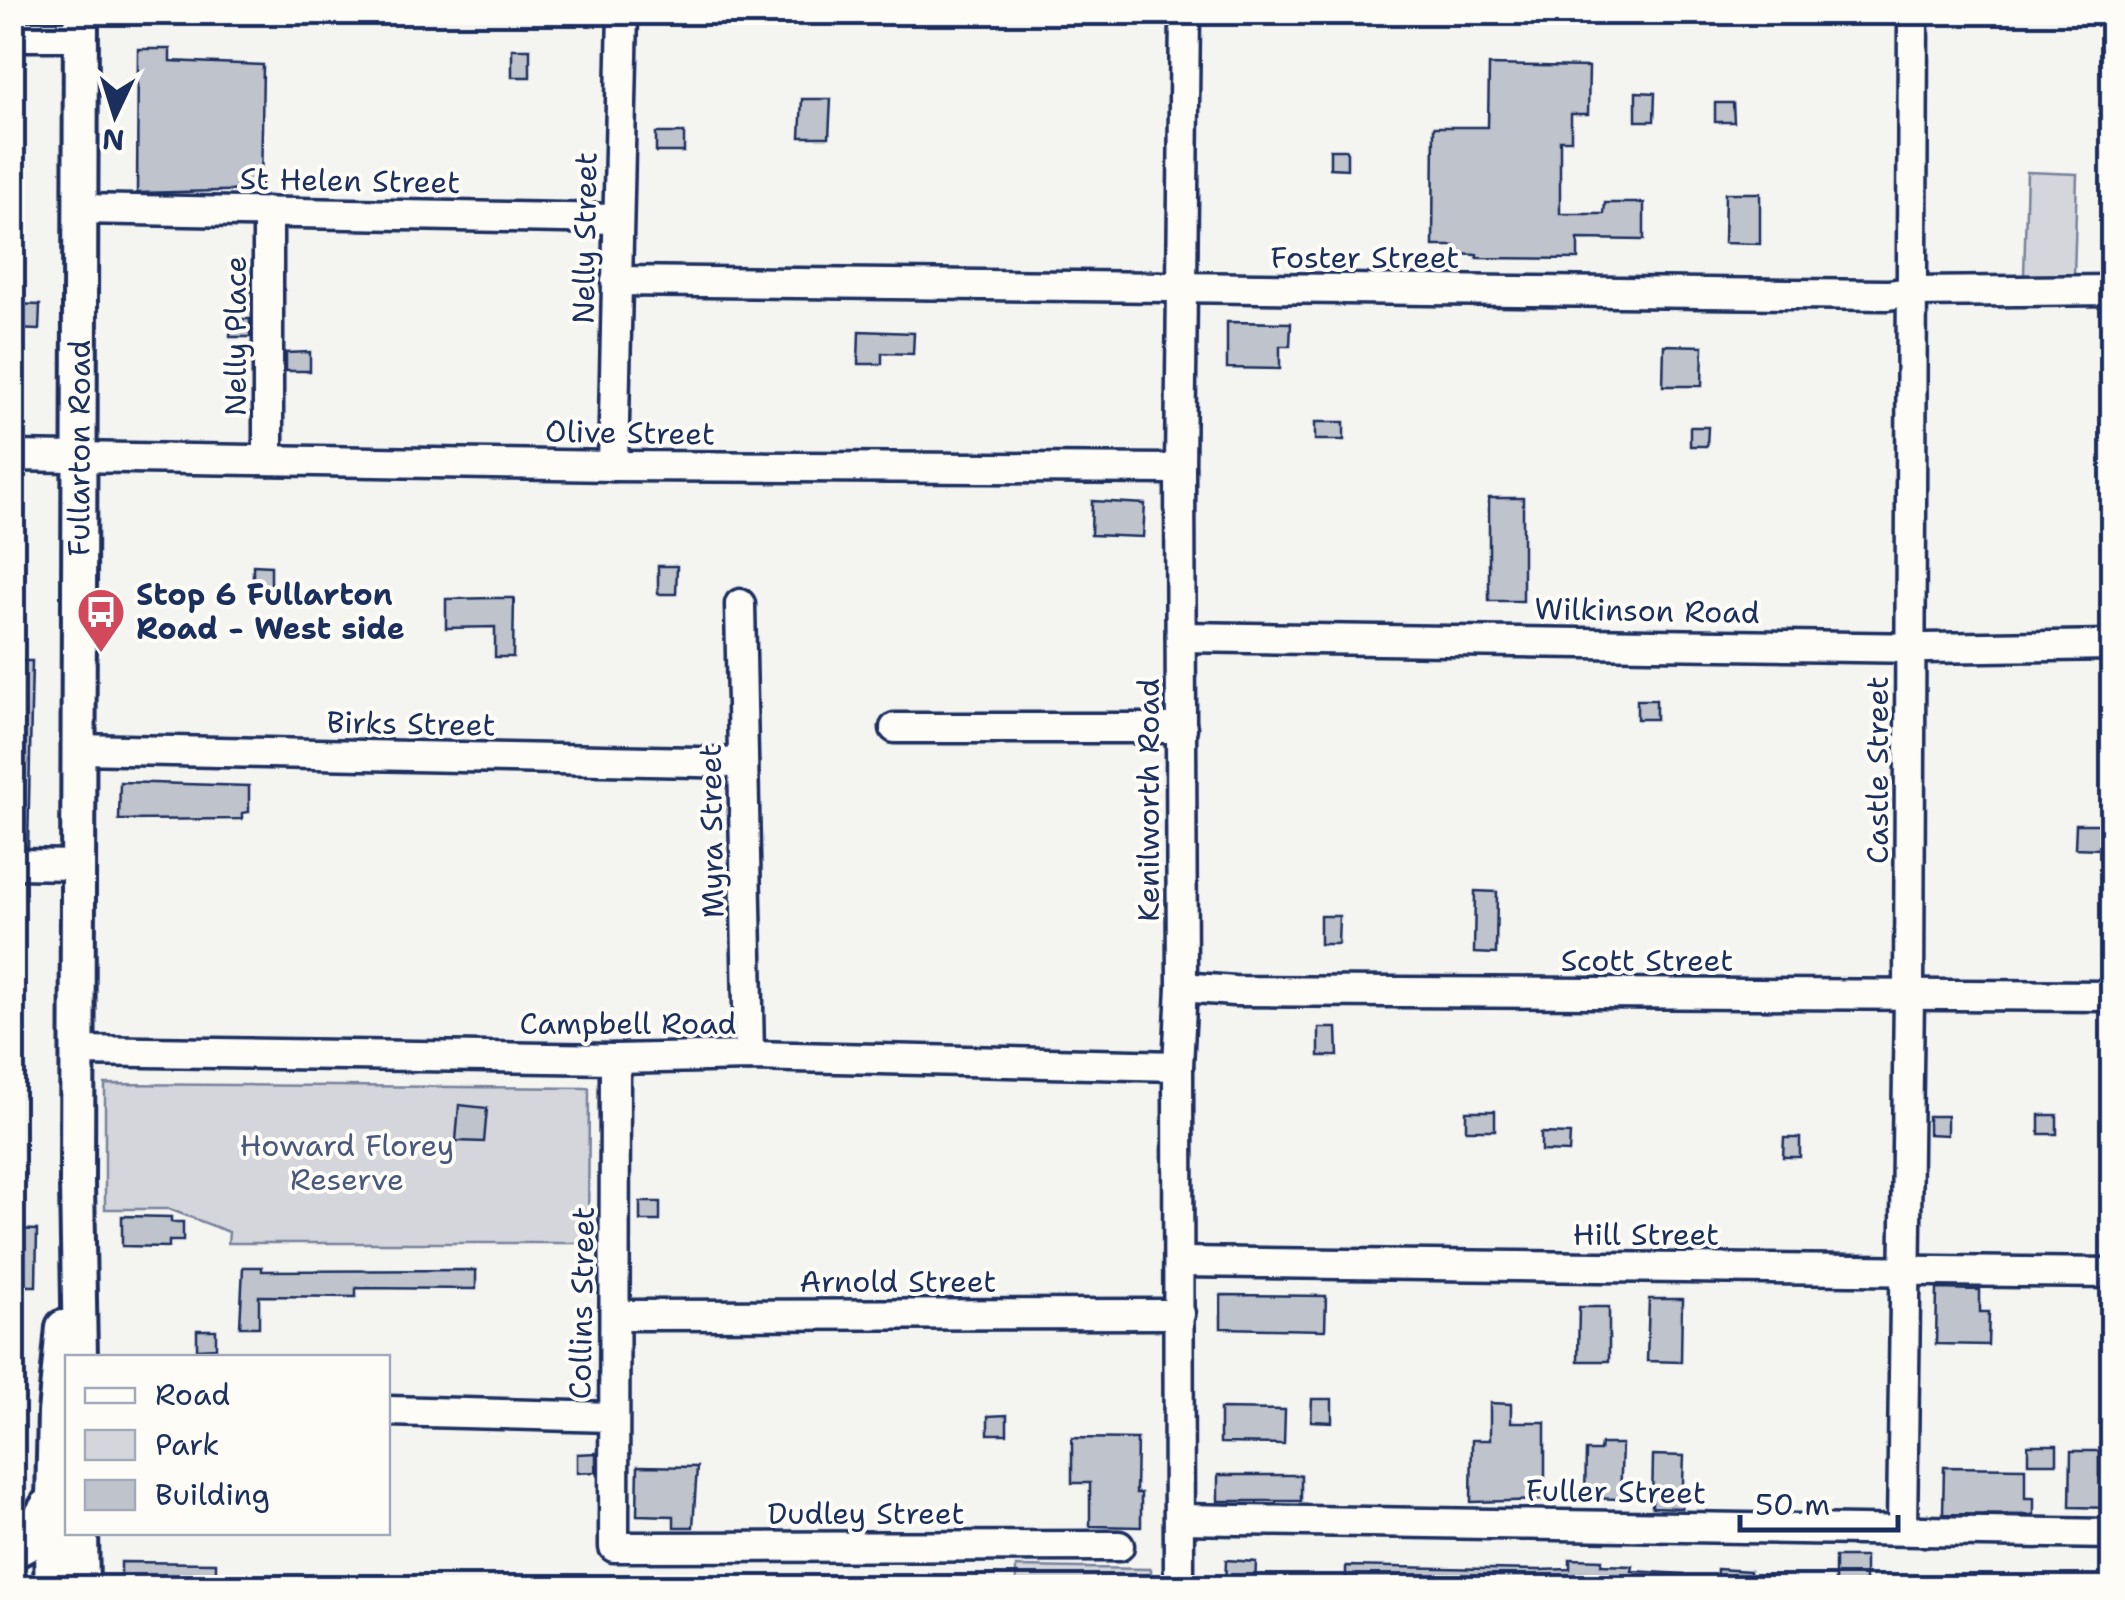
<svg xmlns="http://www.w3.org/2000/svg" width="2125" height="1600" viewBox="0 0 2125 1600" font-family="'Shantell Sans',sans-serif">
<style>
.green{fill:#d4d6db;stroke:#78829c;stroke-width:2.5}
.building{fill:#bfc3cc;stroke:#1b2f5e;stroke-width:2.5}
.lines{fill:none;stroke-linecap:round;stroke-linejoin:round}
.minor-casing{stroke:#1b2f5e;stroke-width:35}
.major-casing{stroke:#1b2f5e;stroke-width:40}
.highway-casing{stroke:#1b2f5e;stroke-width:48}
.minor{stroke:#fdfcf7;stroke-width:28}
.major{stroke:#fdfcf7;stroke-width:32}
.highway{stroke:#fdfcf7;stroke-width:40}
.labels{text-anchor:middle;stroke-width:8;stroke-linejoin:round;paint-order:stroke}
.street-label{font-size:30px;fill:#1b2f5e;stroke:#fdfcf7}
.poi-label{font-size:30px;font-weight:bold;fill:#1b2f5e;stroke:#fdfcf7;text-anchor:start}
.park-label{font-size:30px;fill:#49597d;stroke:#fdfcf7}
</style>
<rect width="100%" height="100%" fill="#f4f4f1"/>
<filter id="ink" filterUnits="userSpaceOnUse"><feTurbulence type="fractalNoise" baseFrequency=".01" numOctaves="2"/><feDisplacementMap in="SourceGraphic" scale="20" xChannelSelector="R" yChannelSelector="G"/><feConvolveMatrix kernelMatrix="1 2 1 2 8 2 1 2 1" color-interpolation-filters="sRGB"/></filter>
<g filter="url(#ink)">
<g class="green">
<path d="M2027,172L2077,174L2074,277L2024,276Z"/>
<path d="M105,1084L589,1088L588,1243H228L229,1232L169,1209H105Z"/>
<path d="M1016,1567L1151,1569V1587H1016Z"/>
</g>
<g class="building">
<path d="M138,49H170V61L263,65L261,190L137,193Z"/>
<rect x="512" y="49" width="18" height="28"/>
<path d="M1489,65L1589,67L1588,114H1571V140H1560V214H1604L1605,203H1644V240L1578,239V259L1477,258V255L1454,254V246H1433L1434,127H1488Z"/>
<path d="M1636,92L1655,93L1654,121H1636Z"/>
<path d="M802,99H831L829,137H800Z"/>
<path d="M1715,103H1733L1734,122H1715Z"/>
<rect x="656" y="133" width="28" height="19"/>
<path d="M1330,150H1347V169L1330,168Z"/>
<path d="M1725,193H1760V244L1724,243Z"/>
<path d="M12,304L40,305L39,330L12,329Z"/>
<path d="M231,319H250V337H230Z"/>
<path d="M1227,322L1291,323L1290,346H1280V369L1227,368Z"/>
<path d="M859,331L914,333L913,354L882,353V364H858Z"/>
<path d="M1664,345L1703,346L1702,386H1663Z"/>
<path d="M310,352V371H286V353Z"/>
<rect x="1315" y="422" width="29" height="18"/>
<path d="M1690,427H1708L1707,446H1690Z"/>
<rect x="1489" y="498" width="34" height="103"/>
<path d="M1092,501L1145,504L1143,537L1091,535Z"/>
<path d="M253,565L271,566V594H253Z"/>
<path d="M658,566H677L676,594H658Z"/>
<path d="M495,598H514L513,657H495V627L446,628V599Z"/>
<path d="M12,661H32L28,847L12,846Z"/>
<rect x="1637" y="700" width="19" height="19"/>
<path d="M120,782L249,786V812L242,813V819L119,820Z"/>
<path d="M2076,824H2112V843H2100V849L2075,848Z"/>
<path d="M709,882H727V901H708Z"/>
<path d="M1475,891L1497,892L1496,954L1474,953Z"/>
<path d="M1320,916H1339L1338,944H1320Z"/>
<path d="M1319,1028H1337L1338,1056H1319Z"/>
<path d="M459,1105L487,1108L484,1142L456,1141Z"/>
<rect x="1466" y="1111" width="29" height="19"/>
<rect x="2039" y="1115" width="18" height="19"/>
<path d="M1928,1116H1947V1135L1928,1134Z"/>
<path d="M1541,1133L1570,1134L1569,1152L1541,1151Z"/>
<path d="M1784,1138H1800V1157H1783Z"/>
<rect x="640" y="1202" width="20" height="19"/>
<path d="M122,1216L171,1217V1222H183V1241H169V1247L122,1246Z"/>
<path d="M12,1229L37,1230L36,1286H12Z"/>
<path d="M243,1267H262V1271L476,1270V1289L356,1288V1297L259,1296V1327H240Z"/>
<path d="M1937,1289L1980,1290V1312H1989L1988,1345L1936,1344Z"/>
<path d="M1221,1295L1326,1296L1325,1330L1221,1328Z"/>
<path d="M1649,1299H1682L1681,1362L1647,1361Z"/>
<path d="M1579,1307H1609V1361H1578Z"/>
<path d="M197,1330H216V1348L197,1349Z"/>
<path d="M1312,1399H1332V1422L1311,1421Z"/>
<path d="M1490,1403L1511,1404V1422H1545V1500L1471,1502L1472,1440H1490Z"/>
<path d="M1220,1409L1285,1410L1284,1444L1220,1443Z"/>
<path d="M1007,1415V1434H988V1416Z"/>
<path d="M1072,1438L1137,1439L1136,1493H1141V1527L1090,1526V1483H1072Z"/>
<path d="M1601,1444H1622L1620,1499L1585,1498L1586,1451H1600Z"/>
<rect x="2028" y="1445" width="29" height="18"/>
<path d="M2071,1451H2099V1476L2112,1477V1508L2070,1507Z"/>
<path d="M596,1453V1472L577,1473V1454Z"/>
<path d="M1653,1455L1684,1456L1682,1508L1652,1507Z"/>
<path d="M638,1466L697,1467L693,1527H674V1516L637,1515Z"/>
<path d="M1944,1467L2025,1468V1498H2034V1515L1943,1514Z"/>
<rect x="1218" y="1475" width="83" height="26"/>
<rect x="1835" y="1557" width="30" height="31"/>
<path d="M1570,1559L1602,1560L1601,1565L1633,1566L1632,1571L1684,1574V1588H1346V1566L1540,1570L1570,1569Z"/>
<path d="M1226,1560L1256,1562L1255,1588H1225Z"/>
<path d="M121,1562L216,1563V1588H121Z"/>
<path d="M1717,1569L1750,1571L1749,1588H1716Z"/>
</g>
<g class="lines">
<g class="minor-casing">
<g id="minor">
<path d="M12,36H81"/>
<path d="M80,209L618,219"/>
<path d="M616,281L1888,295L1910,292L2112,290"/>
<path d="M12,456L613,466L1180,469"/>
<path d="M268,460V212"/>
<path d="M613,466L623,12"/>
<path d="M740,604L749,1056"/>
<path d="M1181,637L1926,648L2112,645"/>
<path d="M895,728H1182"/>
<path d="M78,749L743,763"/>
<path d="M12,864L78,865"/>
<path d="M1182,987L1234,991L2112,996"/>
<path d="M77,1051L615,1059L749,1056L1178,1066"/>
<path d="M615,1059L614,1547L1119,1546"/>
<path d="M1180,1262L2112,1273"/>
<path d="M616,1315L1180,1314"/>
<path d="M388,1411L613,1417"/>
<path d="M1180,1519L2112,1534"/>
<path d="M1902,1529L1909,995L1913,12"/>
<path d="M1179,1588L1178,1066L1182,987L1180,469L1185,12"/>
</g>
</g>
<g class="major-casing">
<g id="major">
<path id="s1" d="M80,1358L77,1183L81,12"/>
<path d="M81,1532L82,1588"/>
<path d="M51,1588L55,1413L63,1327"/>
</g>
</g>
<g class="highway-casing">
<path id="highway" d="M12,1547C32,1542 41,1523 51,1507"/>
</g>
<use href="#minor" class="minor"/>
<use href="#major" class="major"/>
<use href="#highway" class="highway"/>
</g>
</g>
<defs>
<g id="bus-pin" transform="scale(2.5)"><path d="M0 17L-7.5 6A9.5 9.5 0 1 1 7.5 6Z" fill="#d1495b" stroke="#fdfcf7"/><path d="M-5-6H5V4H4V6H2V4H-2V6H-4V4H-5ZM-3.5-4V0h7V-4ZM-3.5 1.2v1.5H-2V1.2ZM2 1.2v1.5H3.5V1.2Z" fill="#fff"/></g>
</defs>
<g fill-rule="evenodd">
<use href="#bus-pin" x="101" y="612"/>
</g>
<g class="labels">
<g class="street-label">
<text transform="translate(350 181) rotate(1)" y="10">St Helen Street</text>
<text transform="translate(585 238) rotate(-89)" y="10">Nelly Street</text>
<text x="1365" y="268">Foster Street</text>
<text transform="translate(236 336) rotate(-90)" y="10">Nelly Place</text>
<text transform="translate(630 433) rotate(1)" y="10">Olive Street</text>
<text dy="10" stroke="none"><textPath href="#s1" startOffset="910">Fullarton Road</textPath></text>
<text transform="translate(1647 611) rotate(1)" y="10">Wilkinson Road</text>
<text transform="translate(411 724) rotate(1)" y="10">Birks Street</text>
<text transform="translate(1878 770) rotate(-90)" y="10">Castle Street</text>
<text transform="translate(1149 800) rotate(-90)" y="10">Kenilworth Road</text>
<text transform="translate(712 831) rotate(-91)" y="10">Myra Street</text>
<text x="1647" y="971">Scott Street</text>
<text x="628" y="1034">Campbell Road</text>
<text x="1646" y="1245">Hill Street</text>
<text x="898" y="1292">Arnold Street</text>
<text transform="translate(582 1303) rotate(-89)" y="10">Collins Street</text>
<text transform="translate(1616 1492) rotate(1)" y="10">Fuller Street</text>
<text x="866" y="1524">Dudley Street</text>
</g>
<g class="poi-label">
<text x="136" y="605">Stop 6 Fullarton<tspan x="136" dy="34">Road - West side</tspan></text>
</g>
<g class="park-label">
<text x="347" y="1156">Howard Florey<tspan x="347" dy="34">Reserve</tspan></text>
</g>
</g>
<rect width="2125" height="1600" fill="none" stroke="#fdfcf7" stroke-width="50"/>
<rect x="25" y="25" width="2075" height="1550" fill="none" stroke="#1b2f5e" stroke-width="4" filter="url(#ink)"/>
<rect x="65" y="1355" width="325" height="180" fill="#fdfcf7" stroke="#a3aaba" stroke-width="2.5"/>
<rect x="85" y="1388" width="50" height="15" fill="#fdfcf7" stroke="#a3aaba" stroke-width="2.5"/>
<text x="155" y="1405" font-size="30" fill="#1b2f5e">Road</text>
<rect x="85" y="1430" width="50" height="30" fill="#d4d6db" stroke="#a3aaba" stroke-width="2.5"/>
<text x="155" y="1455" font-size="30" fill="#1b2f5e">Park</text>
<rect x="85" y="1480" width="50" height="30" fill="#bfc3cc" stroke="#a3aaba" stroke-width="2.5"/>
<text x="155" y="1505" font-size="30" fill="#1b2f5e">Building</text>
<g transform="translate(115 115) rotate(184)" stroke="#fdfcf7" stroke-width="8" paint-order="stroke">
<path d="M0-8L18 38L0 25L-18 38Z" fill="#1b2f5e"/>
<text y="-15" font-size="28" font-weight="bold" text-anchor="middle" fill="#1b2f5e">N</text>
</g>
<path d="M1740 1515v15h158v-15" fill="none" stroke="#1b2f5e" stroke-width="5"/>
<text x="1755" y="1515" font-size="30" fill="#1b2f5e" stroke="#fdfcf7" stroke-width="8" paint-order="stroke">50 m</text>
</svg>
